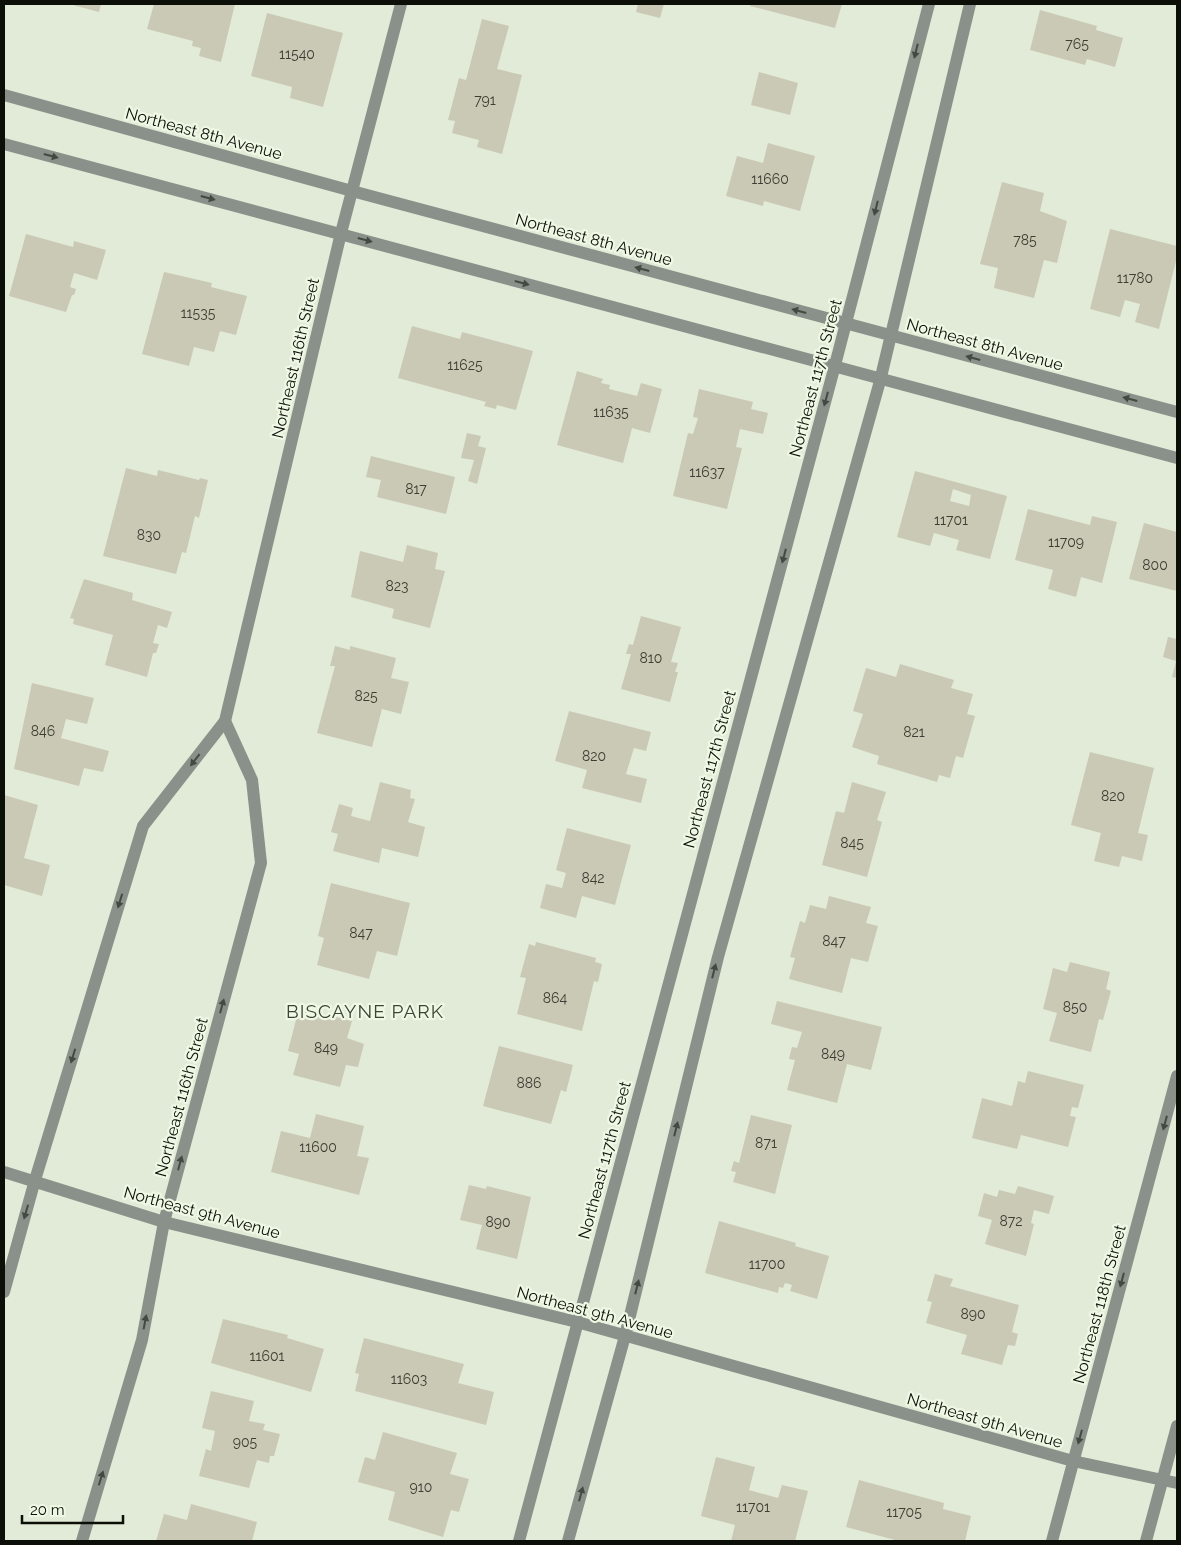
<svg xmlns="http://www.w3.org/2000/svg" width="1181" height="1545" viewBox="0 0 1181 1545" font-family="Raleway,sans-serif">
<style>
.building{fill:#cac9b5;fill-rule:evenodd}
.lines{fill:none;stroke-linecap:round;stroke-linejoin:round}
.minor{stroke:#89918a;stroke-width:12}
.oneway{fill:#444a42}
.labels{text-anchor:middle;stroke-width:4.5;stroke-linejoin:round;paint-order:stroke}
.number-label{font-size:14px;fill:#3c3e33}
.street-label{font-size:16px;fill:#0c0f08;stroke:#eff8e4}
.quarter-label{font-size:19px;letter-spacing:1px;fill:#3d4434;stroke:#eff8e4}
</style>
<rect width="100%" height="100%" fill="#e2ebd7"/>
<g class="building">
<path d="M69,4H101L99,12Z"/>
<path d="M154,4H235L221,62L199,56L201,48L192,46L193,41L147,29Z"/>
<path d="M638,4H664L660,18L636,12Z"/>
<path d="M751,4H842L835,28L750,6Z"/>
<path d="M1040,10L1097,26L1096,30L1123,38L1115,67L1087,59L1085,65L1030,50Z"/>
<path d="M267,13L343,33L323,107L290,98L292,87L251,76Z"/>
<path d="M482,19L509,26L497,69L522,75L502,154L477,147L479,140L452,133L455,121L448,120L459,78L466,80Z"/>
<path d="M759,72L798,83L790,115L751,105Z"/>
<path d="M768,143L815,156L800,211L764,201L763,206L726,196L737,156L763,163Z"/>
<path d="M1002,182L1044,193L1040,211L1067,221L1057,263L1044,260L1034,298L994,288L998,268L980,264Z"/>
<path d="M1110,229L1177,246V257L1159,329L1135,322L1140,304L1125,300L1120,317L1090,309Z"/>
<path d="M26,234L73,247L74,241L106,250L97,280L74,273L70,287L76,289L74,295H72L66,312L9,296Z"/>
<path d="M164,272L212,283L211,287L247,296L236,335L220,331L214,352L194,347L189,366L142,354Z"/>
<path d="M412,326L460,339L462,332L533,351L516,410L497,405L496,409L484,406L486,402L398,378Z"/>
<path d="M577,371L603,379L601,383L610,385L609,389L637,396L641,383L662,389L650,433L632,428L623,463L557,445Z"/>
<path d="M699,389L753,402L751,409L768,413L763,434L740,429L736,447L742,448L727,509L673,496L688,433L693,434L698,418L693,417Z"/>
<path d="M467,433L481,436L478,446L486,448L477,484L468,481L474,460L461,458Z"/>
<path d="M371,456L455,477L446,514L377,497L381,480L366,477Z"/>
<path d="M126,468L157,476L158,470L199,480L200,478L208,480L199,518L195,516L186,553L182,552L176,574L103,556Z"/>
<path d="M915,471L1007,496L990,559L956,550L959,540L934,533L930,546L897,537ZM953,489L971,495L969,506L950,501Z"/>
<path d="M1028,509L1090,525L1092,516L1117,522L1102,583L1081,577L1076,597L1048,589L1053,570L1015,560Z"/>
<path d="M1144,523L1177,532V591L1129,579Z"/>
<path d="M407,545L438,553L435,569L445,571L430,628L392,618L394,609L351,597L360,551L403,562Z"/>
<path d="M84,579L133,593L132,600L172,612L167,628L158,625L153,643L159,644L156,653H153L147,677L105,665L113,635L73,624L74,619L70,618Z"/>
<path d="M641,616L681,627L671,662L678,663L675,672H678L670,702L621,689L631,654H626L629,644L633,645Z"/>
<path d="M1168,637L1177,639V678L1172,677L1176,661L1163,657Z"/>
<path d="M335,646L350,650V646L396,658L391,678L409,682L401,714L382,709L372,747L317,733L335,666H330Z"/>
<path d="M900,664L954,680L951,688L973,694L967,714L975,716L963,758L956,756L950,778L939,775L937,782L877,764L879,756L852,747L863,714L853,711L866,668L896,677Z"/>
<path d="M32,683L94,698L87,724L66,719L61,738L109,751L103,772L84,768L79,786L14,769Z"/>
<path d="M569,711L651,732L646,751L634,748L626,774L647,779L641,803L582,788L587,770L555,761Z"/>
<path d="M1090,752L1154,768L1138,833L1148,835L1142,861L1122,856L1119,867L1094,861L1101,833L1071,825Z"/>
<path d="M380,782L411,790L410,798L415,799L408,822L425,827L418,857L382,848L379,863L333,851L338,834L331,832L339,804L353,808L351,816L370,821Z"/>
<path d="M852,782L886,792L877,820L882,822L867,877L822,865L836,811L844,813Z"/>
<path d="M4,795L38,805L24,858L50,865L42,896L4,885Z"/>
<path d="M567,828L631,845L615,905L582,896L576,918L540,908L546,884L562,888L566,873L556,870Z"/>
<path d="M331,883L410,903L397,956L377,951L369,979L317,965L324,938L318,936Z"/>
<path d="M829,896L871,907L866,923L878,926L868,962L851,958L842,993L789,979L795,958L790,957L800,921L805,923L810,905L826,909Z"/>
<path d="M536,942L596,958L595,962L602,964L598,982L594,981L582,1031L517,1014L526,978L520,977L529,944L535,946Z"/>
<path d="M1070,962L1110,972L1106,989L1111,991L1103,1020L1099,1019L1091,1052L1049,1041L1057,1013L1043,1009L1048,989L1053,968L1067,972Z"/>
<path d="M777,1001L882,1027L871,1070L847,1064L837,1103L787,1090L795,1060L789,1059L792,1047L797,1048L802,1032L771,1024Z"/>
<path d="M299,1008L352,1021L347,1038L364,1044L358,1067L346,1065L340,1087L293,1075L299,1054L288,1051Z"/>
<path d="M499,1046L573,1065L566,1092L561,1090L551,1124L483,1106Z"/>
<path d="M1028,1071L1084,1085L1078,1108L1072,1107L1070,1116L1076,1117L1068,1147L1021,1135L1017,1149L972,1138L982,1098L1012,1106L1018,1081L1025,1083Z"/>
<path d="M316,1114L364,1126L357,1156L369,1158L359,1195L271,1172L281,1131L310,1138Z"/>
<path d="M751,1115L792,1125L775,1194L733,1182L736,1172L731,1171L734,1161L739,1163Z"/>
<path d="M469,1185L486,1189L487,1186L531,1197L517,1259L476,1249L482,1225L460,1220Z"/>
<path d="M1018,1186L1054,1196L1049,1214L1034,1210L1031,1223L1034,1224L1026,1256L985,1244L992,1220L978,1216L984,1193L997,1197L999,1190L1015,1194Z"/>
<path d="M719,1221L796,1243L795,1246L829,1256L817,1299L790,1291L792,1285L785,1283L783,1288L779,1287L778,1293L705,1273Z"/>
<path d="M935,1274L953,1279L950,1286L1019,1305L1012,1332L1018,1334L1015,1346L1008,1345L1002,1365L961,1354L967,1335L926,1323L932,1302L927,1301Z"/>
<path d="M223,1319L288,1335L287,1338L324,1349L311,1392L211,1363Z"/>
<path d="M364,1338L464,1364L458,1383L494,1392L486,1425L355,1391L359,1374L355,1373Z"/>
<path d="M211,1391L254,1401L249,1421L265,1424L263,1430L280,1434L274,1456H270L269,1463L257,1460L249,1488L199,1476L206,1449L211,1451L215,1431L202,1428Z"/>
<path d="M383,1432L457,1453L450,1474L469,1479L459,1512L451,1510L443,1537L388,1520L395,1492L358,1482L365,1457L375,1460Z"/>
<path d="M716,1457L755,1467L749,1490L778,1498L782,1485L808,1491L795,1541H731L735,1525L701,1516Z"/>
<path d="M859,1480L944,1503L943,1509L971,1516L965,1541H899L846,1527Z"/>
<path d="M191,1504L257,1522L252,1541H156L164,1514L187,1520Z"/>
</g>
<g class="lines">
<g class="minor">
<path d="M4,95L352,191L1177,412"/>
<path d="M4,144C395,247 785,356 1177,458"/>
<path d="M4,1172L164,1222L577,1322L1073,1461L1177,1483"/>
<path d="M4,1292L35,1180L143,826L225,721L341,233L401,4"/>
<path d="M82,1541L142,1340L164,1222L261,863L252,780L225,721"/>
<path d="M519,1541L834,369L929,4"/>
<path d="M568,1541L625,1336L718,957L880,381L970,4"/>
<path d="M1052,1541L1177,1076"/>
<path d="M1146,1541L1177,1426"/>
</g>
</g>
<defs><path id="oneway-solid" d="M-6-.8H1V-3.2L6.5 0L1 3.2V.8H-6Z" transform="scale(1.25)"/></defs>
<g class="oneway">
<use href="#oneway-solid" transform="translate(916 51) rotate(104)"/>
<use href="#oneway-solid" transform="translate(51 156) rotate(15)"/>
<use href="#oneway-solid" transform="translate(208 198) rotate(15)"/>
<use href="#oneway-solid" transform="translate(876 208) rotate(104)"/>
<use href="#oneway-solid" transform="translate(365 240) rotate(15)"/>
<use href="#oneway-solid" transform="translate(642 269) rotate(-165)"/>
<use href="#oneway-solid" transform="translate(522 283) rotate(15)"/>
<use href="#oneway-solid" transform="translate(799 311) rotate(-165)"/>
<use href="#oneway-solid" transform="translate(973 358) rotate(-165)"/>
<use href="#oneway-solid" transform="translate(826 399) rotate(105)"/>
<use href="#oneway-solid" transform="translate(1130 399) rotate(-165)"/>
<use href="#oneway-solid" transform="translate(784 556) rotate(105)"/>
<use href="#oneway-solid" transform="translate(195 760) rotate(128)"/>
<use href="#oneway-solid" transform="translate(120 901) rotate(107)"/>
<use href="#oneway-solid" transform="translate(714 971) rotate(-76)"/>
<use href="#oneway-solid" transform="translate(222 1006) rotate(-75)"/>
<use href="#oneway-solid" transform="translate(73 1056) rotate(107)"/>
<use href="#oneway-solid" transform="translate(1165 1123) rotate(105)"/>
<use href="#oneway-solid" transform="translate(676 1129) rotate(-76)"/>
<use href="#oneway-solid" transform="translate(180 1163) rotate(-75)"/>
<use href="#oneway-solid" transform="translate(26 1212) rotate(106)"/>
<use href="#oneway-solid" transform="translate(1122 1280) rotate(105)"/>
<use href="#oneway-solid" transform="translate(637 1287) rotate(-76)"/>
<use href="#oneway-solid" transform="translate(145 1322) rotate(-79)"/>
<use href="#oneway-solid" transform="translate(1080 1437) rotate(105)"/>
<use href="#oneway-solid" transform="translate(101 1478) rotate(-73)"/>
<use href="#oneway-solid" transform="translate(581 1494) rotate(-75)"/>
</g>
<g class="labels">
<g class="number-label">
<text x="1077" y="49">765</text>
<text x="297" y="59">11540</text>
<text x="485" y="105">791</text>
<text x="770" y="184">11660</text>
<text x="1025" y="245">785</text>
<text x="1135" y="283">11780</text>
<text x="198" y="318">11535</text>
<text x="465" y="370">11625</text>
<text x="611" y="417">11635</text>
<text x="707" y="477">11637</text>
<text x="416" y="494">817</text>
<text x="951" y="525">11701</text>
<text x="149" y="540">830</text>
<text x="1066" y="547">11709</text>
<text x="1155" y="570">800</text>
<text x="397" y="591">823</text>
<text x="651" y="663">810</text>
<text x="366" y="701">825</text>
<text x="43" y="736">846</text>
<text x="914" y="737">821</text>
<text x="594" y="761">820</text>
<text x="1113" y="801">820</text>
<text x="852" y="848">845</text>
<text x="593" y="883">842</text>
<text x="361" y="938">847</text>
<text x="834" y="946">847</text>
<text x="555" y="1003">864</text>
<text x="1075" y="1012">850</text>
<text x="326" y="1053">849</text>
<text x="833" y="1059">849</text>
<text x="529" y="1088">886</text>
<text x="766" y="1148">871</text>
<text x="318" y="1152">11600</text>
<text x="1011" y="1226">872</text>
<text x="498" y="1227">890</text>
<text x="767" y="1269">11700</text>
<text x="973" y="1319">890</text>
<text x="267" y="1361">11601</text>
<text x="409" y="1384">11603</text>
<text x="245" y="1447">905</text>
<text x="421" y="1492">910</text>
<text x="753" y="1512">11701</text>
<text x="904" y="1517">11705</text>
</g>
<g class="street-label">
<text transform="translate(204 133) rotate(15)" y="6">Northeast 8th Avenue</text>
<text transform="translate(594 239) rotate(15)" y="6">Northeast 8th Avenue</text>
<text transform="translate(985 344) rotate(15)" y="6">Northeast 8th Avenue</text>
<text transform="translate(295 358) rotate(-77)" y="6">Northeast 116th Street</text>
<text transform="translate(815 378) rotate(-75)" y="6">Northeast 117th Street</text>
<text transform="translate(709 769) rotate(-75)" y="6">Northeast 117th Street</text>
<text transform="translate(181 1097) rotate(-75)" y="6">Northeast 116th Street</text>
<text transform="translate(604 1160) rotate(-75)" y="6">Northeast 117th Street</text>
<text transform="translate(202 1212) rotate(15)" y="6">Northeast 9th Avenue</text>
<text transform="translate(1099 1304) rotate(-75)" y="6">Northeast 118th Street</text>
<text transform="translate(595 1312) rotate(15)" y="6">Northeast 9th Avenue</text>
<text transform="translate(985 1420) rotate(16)" y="6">Northeast 9th Avenue</text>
</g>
<g class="quarter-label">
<text x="365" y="1018">BISCAYNE PARK</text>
</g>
</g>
<rect width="1181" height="1545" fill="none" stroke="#0c0f08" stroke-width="10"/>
<path d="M22 1515v8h101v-8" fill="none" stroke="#0c0f08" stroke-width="2.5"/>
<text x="30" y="1515" font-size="15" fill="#0c0f08" stroke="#eff8e4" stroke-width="4" paint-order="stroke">20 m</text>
</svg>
